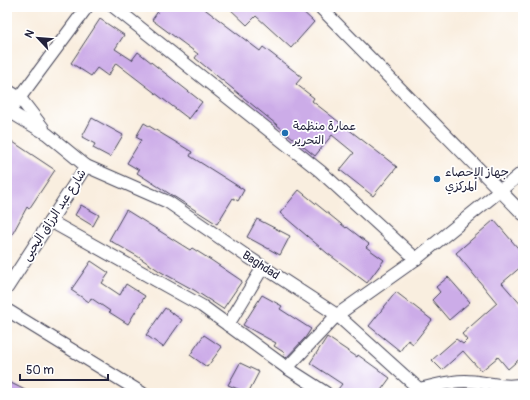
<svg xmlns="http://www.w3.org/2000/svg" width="530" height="400" viewBox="0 0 530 400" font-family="Pangolin,'Playpen Sans Arabic',sans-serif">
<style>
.building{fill:#ccace8}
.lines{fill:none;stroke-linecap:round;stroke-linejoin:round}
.minor-casing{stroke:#424154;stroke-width:14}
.minor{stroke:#fff;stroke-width:12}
.poi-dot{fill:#1f6fb2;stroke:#fff;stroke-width:1.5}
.labels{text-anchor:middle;stroke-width:3.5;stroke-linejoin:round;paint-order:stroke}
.poi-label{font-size:12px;fill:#22223b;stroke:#fff;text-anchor:start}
.street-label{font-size:12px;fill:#22223b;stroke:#fff}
</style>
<rect width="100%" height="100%" fill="#fff"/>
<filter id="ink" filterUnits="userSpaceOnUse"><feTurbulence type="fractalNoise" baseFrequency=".025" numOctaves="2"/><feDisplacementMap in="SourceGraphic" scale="8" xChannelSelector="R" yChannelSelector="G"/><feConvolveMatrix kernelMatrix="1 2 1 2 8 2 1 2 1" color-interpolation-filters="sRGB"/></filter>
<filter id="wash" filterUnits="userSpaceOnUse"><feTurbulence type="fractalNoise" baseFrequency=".012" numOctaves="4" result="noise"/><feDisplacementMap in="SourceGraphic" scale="16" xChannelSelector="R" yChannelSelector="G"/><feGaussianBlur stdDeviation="0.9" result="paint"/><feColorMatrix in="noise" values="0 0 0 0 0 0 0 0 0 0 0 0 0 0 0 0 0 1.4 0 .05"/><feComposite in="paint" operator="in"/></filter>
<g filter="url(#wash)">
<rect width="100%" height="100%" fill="#f9eedf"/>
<g id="blocks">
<g class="building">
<path d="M161,7H202L260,51L263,47L302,77L296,84L314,98L312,101L397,167L373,196L340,170L354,153L332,135L315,156L195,58L198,54L152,20Z"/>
<path d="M228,7H298L314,22L291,48L256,16L247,25Z"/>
<path d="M100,19L124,35L115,49L132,60L138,52L202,102L189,119L116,63L108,76L97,68L91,76L71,63Z"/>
<path d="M92,118L123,135L110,157L93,148L95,144L82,137Z"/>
<path d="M144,123L192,152L190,156L244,190L238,201L233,198L217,224L137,173L139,170L127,163L141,140L136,137Z"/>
<path d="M7,138L55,170L29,209L27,207L7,244Z"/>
<path d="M299,190L346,228L347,227L369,244L366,247L384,260L367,283L327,253L280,213Z"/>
<path d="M81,205L99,215L93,226L75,215Z"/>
<path d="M126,210L190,250L192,248L211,260L242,281L223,309L194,290L161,272L137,256L109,240Z"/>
<path d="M257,219L290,236L280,255L247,237Z"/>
<path d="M494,220L523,254V265L502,283L523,307V356L508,369L498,357L481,371L463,351L442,370L432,360L456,339L463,344L467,340L462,334L497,303L456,253Z"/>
<path d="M91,261L109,273L102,283L120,295L126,284L145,296L128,324L109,312L110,311L91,298L89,302L71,290Z"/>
<path d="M448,277L470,302L449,320L432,300L440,292L436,287Z"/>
<path d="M396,292L432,320L413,344L408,340L400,351L369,326Z"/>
<path d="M262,295L282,306L280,309L311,329L305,338L286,358L283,356L285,353L274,346L276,343L243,325Z"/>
<path d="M165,308L182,320L163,347L146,335Z"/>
<path d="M204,335L222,347L207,367L190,355Z"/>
<path d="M327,337L357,357L358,355L390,378L379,393H335L342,384L310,363Z"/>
<path d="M240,363L259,372L248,393L228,385Z"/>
<path d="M7,381L31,393H7Z"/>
</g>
</g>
</g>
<g filter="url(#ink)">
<use href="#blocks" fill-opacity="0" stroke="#424154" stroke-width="1"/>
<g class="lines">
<g class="minor-casing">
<g id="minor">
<path d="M114,7L320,171L416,259"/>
<path d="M320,7L523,214"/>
<path d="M7,90L20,98L43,128"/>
<path d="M7,110L47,134L86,166L7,288"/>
<path d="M9,112L87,7"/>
<path d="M86,166L168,202L245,255L337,315L419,389"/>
<path d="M50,221L202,306L287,368L326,393"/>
<path d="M7,310L142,393"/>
<path d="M228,325L263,267"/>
<path d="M287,368L337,315L416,259L523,172"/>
<path d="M413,393L419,389C433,386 450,381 465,381C483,381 505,389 523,384"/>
</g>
</g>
<use href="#minor" class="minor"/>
</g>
</g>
<g class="poi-dot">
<circle cx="285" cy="133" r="4"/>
<circle cx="437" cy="179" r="4"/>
</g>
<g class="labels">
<g class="poi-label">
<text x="293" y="130">عمارة منظمة<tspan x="293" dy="14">التحرير</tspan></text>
<text x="445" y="176">جهاز الإحصاء<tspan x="445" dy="14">المركزي</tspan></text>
</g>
<g class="street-label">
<text transform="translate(54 215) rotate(-57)" y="4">شارع عبد الرزاق اليحيى</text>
<text transform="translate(261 265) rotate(33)" y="4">Baghdad</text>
</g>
</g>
<rect width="530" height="400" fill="none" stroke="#fff" stroke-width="24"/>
<g transform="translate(38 38) rotate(296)" stroke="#ffffff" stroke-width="3" paint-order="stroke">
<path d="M0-3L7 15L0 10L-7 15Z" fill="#22223b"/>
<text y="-6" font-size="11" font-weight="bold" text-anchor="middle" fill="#22223b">N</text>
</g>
<path d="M20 374v6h88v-6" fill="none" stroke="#22223b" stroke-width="2"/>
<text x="26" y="374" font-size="12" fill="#22223b" stroke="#ffffff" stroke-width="3" paint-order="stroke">50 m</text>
</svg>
